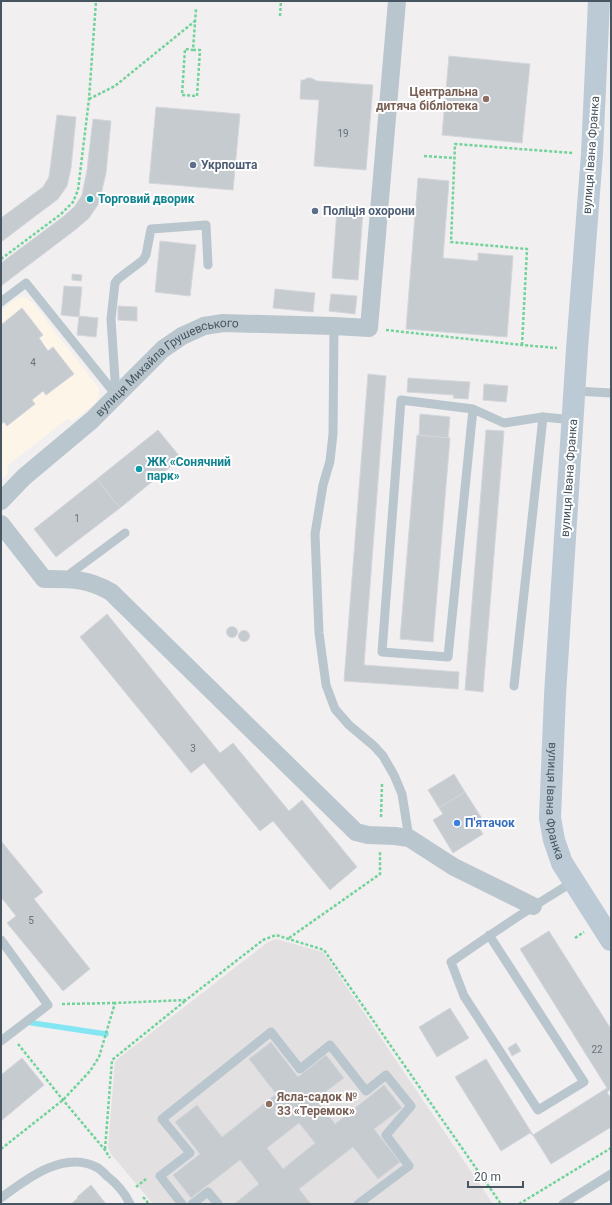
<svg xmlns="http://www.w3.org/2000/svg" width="612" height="1205" viewBox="0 0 612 1205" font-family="Roboto,sans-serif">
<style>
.commercial{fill:#fdf5e8}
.education{fill:#e3e0e2}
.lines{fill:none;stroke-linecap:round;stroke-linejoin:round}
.stream{stroke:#85e6f3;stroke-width:5.5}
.building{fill:#c6cbd0;stroke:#d3d6dc;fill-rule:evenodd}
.path{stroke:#70d399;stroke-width:2.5;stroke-dasharray:3 2;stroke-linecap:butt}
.lane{stroke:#bac6ce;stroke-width:9}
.street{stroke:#bac6ce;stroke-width:18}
.secondary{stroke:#bccad5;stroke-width:22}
.education-dot{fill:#8d6e63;stroke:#fff;stroke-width:1.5}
.service-dot{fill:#5c6f8a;stroke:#fff;stroke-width:1.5}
.culture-dot{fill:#0f9aa8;stroke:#fff;stroke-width:1.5}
.shop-dot{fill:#3f7fe0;stroke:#fff;stroke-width:1.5}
.labels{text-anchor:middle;stroke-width:4;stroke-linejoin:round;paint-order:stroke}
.number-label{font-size:10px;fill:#66727b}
.education-label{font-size:12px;font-weight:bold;fill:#785e54;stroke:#fff;text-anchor:end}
.street-label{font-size:12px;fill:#46555f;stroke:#fff}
.service-label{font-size:12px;font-weight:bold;fill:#4e5e75;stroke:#fff;text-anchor:start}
.culture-label{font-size:12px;font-weight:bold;fill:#0d838f;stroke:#fff;text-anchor:start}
.shop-label{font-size:12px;font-weight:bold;fill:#366cbe;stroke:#fff;text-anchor:start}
</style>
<rect width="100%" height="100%" fill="#f2eff0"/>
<path class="commercial" d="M22,297L27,298L32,302L98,387L99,393L98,399L93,405L73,421L67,419L7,466L8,474L1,480V311L17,298Z"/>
<path class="education" d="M276,939L323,952L493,1204H153L111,1154L108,1147L115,1061L268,942Z"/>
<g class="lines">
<path class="stream" d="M26,1022L106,1034"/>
</g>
<g class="building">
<path d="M449,56L530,64L522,143L442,135Z"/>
<path d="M307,78H311L317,81L373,85L366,170L314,166L319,100L300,99L301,80H304Z"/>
<path d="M156,107L240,114L233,190L149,183Z"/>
<path d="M57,115L76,117L71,168L67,186L58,199L1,242V218L43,187L49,177Z"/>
<path d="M93,119L111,121L106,173L99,203L89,218L75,230L1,286V263L64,216L75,206L82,195L87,170Z"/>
<path d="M418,178L449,181L443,258L478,261V253L513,256L507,337L406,329Z"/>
<path d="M337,209L363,211L358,280L332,278Z"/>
<path d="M160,241L196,245L190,296L155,292Z"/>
<path d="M72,274L82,275L81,281L72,280Z"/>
<path d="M64,286L82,287L79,317L61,315Z"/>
<path d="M275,289L315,293L313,312L273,308Z"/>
<path d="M331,294L357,296L355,314L329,311Z"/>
<path d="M118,306L137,307V321L118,320Z"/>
<path d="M22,308L43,335L39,338L48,351L53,347L74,374L46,395L43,391L32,400L35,404L7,426L4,422L1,424V325Z"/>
<path d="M79,316L98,318L96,337L77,335Z"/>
<path d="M368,374L386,376L364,665L459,672L458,689L344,681Z"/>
<path d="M408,378L470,382L468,399L453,398L454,395L407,392Z"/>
<path d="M484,384L508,386L506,402L483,400Z"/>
<path d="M420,414L450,417L448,438L419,435Z"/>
<path d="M158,430L181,458L120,508L97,479Z"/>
<path d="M486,430L504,431L483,692L465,690Z"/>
<path d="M417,435L450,438L433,642L400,639Z"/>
<path d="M97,479L120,508L56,557L34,529Z"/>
<path d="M107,614L220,753L233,743L289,811L302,800L357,867L330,890L273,821L260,831L204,763L191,773L80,637Z"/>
<circle cx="232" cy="632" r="5.5"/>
<circle cx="244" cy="636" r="5.5"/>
<path d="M454,774L465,792L439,808L428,790Z"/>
<path d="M465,792L483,820L477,825L483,834L453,853L433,820L443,814L439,808Z"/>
<path d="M1,841L43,892L34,899L90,969L63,991L7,923L16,916L1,897Z"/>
<path d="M549,931L611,1029V1089L607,1092L611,1099V1127L551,1164L533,1135H532L530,1133L501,1151L455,1077L486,1059L533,1135L607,1088L520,949Z"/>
<path d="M450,1008L469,1038L437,1057L419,1027Z"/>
<path d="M271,1042L298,1077L326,1055L344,1078L316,1099L335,1124L384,1085L402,1108L374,1129L400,1162L378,1179L353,1147L299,1189L311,1204H234L259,1184L240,1160L191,1198L173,1175L200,1154L175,1122L197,1105L222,1137L276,1094L249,1059ZM299,1123L315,1143L283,1169L267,1148Z"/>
<path d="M516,1043L521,1051L512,1056L508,1048Z"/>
<path d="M22,1058L44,1085L1,1121V1075Z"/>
<path d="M91,1185L106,1204H71L78,1198L77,1197Z"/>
</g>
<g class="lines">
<g class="path">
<path d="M280,16L281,1"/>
<path d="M193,50H200L197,96L182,95L185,49L193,50L196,9"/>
<path d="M89,99L115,86L195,21"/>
<path d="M424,156L454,158"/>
<path d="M1,259L61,214L73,202L78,190L89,99L96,1"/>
<path d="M386,330L522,345L557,348"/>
<path d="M522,345L527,249L451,242L455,144L573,153"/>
<path d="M381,817L382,784"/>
<path d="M289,938L380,874V852"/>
<path d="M575,938L584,932"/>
<path d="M62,1004L115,1003"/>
<path d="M18,1044L63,1100L105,1150L110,1158"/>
<path d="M1,1149L63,1100L90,1071L99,1057L115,1003L186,1000L263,940L276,935L324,950L501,1204"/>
<path d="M105,1149L112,1060L185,1001"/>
<path d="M136,1187L146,1179"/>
<path d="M143,1197L149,1204"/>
<path d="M519,1204L611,1148"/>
</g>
<g class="lane">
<path d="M1,302L26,283L116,395"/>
<path d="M334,326L333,434L330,461L323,485L315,534L319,633L326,685L335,709L349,725L374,746L383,756L394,775L402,794L409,838"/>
<path d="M575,391L611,393"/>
<path d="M116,395L111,319L115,283L118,279L143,260L146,255L151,229L206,225L208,265"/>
<path d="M473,409L401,400L382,652L448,657L473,409L504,423L543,417L573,420"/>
<path d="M69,579L71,573L125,533"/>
<path d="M514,686L543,417"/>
<path d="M489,935L584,1082L538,1110L464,996L451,962C491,934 531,907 573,882"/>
<path d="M1,940L48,1005L1,1041"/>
<path d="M1,1198C26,1179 65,1149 98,1168C101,1170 104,1173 107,1176C116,1183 125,1193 130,1204"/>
<path d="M182,1204L160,1176L190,1153L162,1119L271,1032L300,1069L330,1045L366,1091L386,1075L411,1106L386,1135L409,1166L358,1204"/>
<path d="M192,1204L208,1192L218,1204"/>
<path d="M563,1204L611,1174"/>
</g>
<g class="street">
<path id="s1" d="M1,501L24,477L92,420L163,349L182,336L204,326L223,323L334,326L369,328L397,1"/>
<path d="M1,524L44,579C70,579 87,578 111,592L356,832L368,835L395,836L409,838L454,867L533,906"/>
</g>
<path class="secondary" id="s2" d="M599,1L592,154L577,349L555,695L550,818L554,840L562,863L611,940"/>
</g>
<g class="education-dot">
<circle cx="486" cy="99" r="4"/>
<circle cx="269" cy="1104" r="4"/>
</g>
<g class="service-dot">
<circle cx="193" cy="165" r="4"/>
<circle cx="315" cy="211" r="4"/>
</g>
<g class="culture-dot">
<circle cx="90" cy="199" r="4"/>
<circle cx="139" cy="469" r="4"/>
</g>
<circle class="shop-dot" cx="457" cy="823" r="4"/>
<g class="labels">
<g class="number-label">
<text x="343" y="137">19</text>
<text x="33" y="366">4</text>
<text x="77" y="522">1</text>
<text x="193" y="752">3</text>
<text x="31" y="924">5</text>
<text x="597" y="1053">22</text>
</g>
<g class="education-label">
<text x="478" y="96">Центральна<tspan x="478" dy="14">дитяча бібліотека</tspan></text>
<text x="277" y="1101" text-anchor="start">Ясла-садок №<tspan x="277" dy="14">33 «Теремок»</tspan></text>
</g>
<g class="street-label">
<text transform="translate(591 155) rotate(-86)" y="4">вулиця Івана Франка</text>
<text dy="4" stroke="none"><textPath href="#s1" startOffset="217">вулиця Михайла Грушевського</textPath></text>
<text transform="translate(569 478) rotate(-86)" y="4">вулиця Івана Франка</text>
<text dy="4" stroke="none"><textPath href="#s2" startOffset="802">вулиця Івана Франка</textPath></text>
</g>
<g class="service-label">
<text x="201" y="169">Укрпошта</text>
<text x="323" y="215">Поліція охорони</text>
</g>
<g class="culture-label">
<text x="98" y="203">Торговий дворик</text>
<text x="147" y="466">ЖК «Сонячний<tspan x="147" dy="14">парк»</tspan></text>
</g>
<g class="shop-label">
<text x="465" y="827">П'ятачок</text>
</g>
</g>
<rect width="612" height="1205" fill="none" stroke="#46555f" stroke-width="4"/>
<path d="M468 1181v6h55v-6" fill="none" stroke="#46555f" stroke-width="2"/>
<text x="474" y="1181" font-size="12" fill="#46555f" stroke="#ffffff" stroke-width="3" paint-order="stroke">20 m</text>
</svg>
